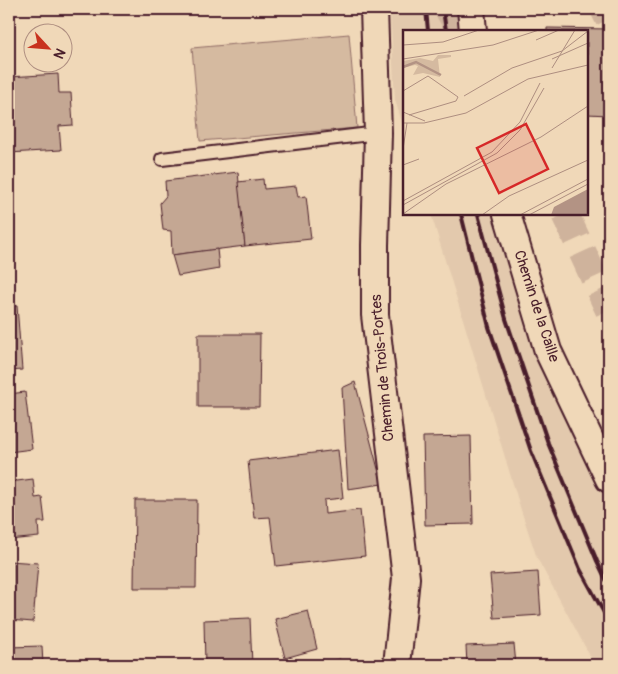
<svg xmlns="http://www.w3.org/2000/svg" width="618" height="674" viewBox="0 0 618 674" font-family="Pangolin,sans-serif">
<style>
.built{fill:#e3c9ad}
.green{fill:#d5baa0;stroke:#906c66}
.building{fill:#c4a793;stroke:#4a1f2b}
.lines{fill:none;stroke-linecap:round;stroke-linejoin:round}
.highway-tunnel{stroke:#cfb39c;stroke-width:28;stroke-dasharray:28 14;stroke-linecap:butt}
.lane-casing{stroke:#4a1f2b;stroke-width:16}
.street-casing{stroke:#4a1f2b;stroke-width:30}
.lane{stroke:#f0d8b8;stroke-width:12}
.street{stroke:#f0d8b8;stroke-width:26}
.rail{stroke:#4a1f2b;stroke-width:4}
.labels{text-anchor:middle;stroke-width:4.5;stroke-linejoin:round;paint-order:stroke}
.street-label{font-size:15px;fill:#4a1f2b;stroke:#f0d8b8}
.inset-river{fill:none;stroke:#b39384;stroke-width:2.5}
.inset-road{fill:none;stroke:#ae8e80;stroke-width:1}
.view{fill:#d62828;fill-opacity:0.15;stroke:#d62828;stroke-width:2.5}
.inset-edge{fill:none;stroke:#4a1f2b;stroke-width:2.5}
</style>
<rect width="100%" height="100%" fill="#f0d8b8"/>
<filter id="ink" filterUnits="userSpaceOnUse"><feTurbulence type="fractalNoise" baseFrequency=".02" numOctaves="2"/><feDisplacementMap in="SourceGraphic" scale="10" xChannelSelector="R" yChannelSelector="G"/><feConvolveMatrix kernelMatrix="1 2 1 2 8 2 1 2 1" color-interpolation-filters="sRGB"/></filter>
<g filter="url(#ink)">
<g class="built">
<path d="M390,9H471L473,31H404V129L395,100Z"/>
<path d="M431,214H507L609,479V665H595L537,558L521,510Z"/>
</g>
<path class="green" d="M349,34L357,128L200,141L192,48Z"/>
<g class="building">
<path d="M547,28L609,29V115L587,114V31H547Z"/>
<path d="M58,74L59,93H71L73,125L59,126L61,150L9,153V77Z"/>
<path d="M238,172L245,246L172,255L171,231L163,230L160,203L166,196L165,181Z"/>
<path d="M263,179L264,189L296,186L298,197L306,196L311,239L245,246L238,182Z"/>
<path d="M217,249L219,269L178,276L172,255Z"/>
<path d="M9,306H17L22,370L9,371Z"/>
<path d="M198,334H260L259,407H198Z"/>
<path d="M355,382L382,484L348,489L342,388Z"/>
<path d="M25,392L32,449L9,452V394Z"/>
<path d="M471,436L473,524L425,525L423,437Z"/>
<path d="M338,450L343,498L324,500L325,514L360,510L365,556L276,566L270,517L254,518L248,461Z"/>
<path d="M33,479L35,498L42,497L45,522H38L39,537L9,540V482Z"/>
<path d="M135,500H197L196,588H134Z"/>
<path d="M9,561L38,563L33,622L9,620Z"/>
<path d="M538,572L541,615L494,618L490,575Z"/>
<path d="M308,611L317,649L285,658L275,619Z"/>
<path d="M250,618L252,665H205L204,620Z"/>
<path d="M514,644L516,665H467L466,646Z"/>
<path d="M42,646L43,665H9V647Z"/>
<path d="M340,659L341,665H314Z"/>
</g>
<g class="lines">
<g class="highway-tunnel">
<path d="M448,9L461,31"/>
<path d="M604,9L609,19"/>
<path d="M565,214L609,310"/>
</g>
<g class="lane-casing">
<path id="lane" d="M162,159L378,133"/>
</g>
<g class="street-casing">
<g id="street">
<path d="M374,9L378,133L375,245V315L406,578L397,665"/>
<path d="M471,9L473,31"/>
<path d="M507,214L548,351L609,479"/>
</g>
</g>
<use href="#lane" class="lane"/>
<use href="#street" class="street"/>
<g class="rail">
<path d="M426,9L428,31"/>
<path d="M443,9L446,31"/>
<path d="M461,214L489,327L531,451L580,569L609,622"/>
<path d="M478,214L506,319L548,443L597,561L609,586"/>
</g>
</g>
</g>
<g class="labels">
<g class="street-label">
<text transform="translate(537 306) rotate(72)" y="5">Chemin de la Caille</text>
<text transform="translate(382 368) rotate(-95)" y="5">Chemin de Trois-Portes</text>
</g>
</g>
<g transform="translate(403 30)">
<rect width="185" height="185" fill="#f0d8b8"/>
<path d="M35,25H48V27L35,29L37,47L20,43L10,45L15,36L12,35L0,38V31L17,28L30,31Z" fill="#d5baa0"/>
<path d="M185,159V185H148L151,177Z" fill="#b39384"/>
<path class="inset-river" d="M0,37L13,32L38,45"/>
<path class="inset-road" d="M133,10L156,0M0,15L40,12L76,0M0,29L90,15L136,0M149,29L185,13M149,38L172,0M0,61L25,46L55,67L53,71L6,85M61,66L109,38L159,21L185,1M0,82L22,91M0,93H21L63,83L125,49L185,35M0,119L4,93M0,135L16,129M0,171L89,122L117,92L137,53M0,175L94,123L117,100L141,58M0,184L43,154L138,107L185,76M79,185L106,166L185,130M117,185L185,149M126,185L185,154"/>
<path class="view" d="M123,94L145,139L96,163L74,118Z"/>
<rect width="185" height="185" class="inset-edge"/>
</g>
<rect width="618" height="674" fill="none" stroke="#f0d8b8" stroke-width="30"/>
<rect x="15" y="15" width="588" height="644" fill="none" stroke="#4a1f2b" stroke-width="2" filter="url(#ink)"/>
<g transform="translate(48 48) rotate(116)"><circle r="24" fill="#f0d8b8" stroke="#ae8e80"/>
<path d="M0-4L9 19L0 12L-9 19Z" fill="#c8321e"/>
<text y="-8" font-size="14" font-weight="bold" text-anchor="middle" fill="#4a1f2b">N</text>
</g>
</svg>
